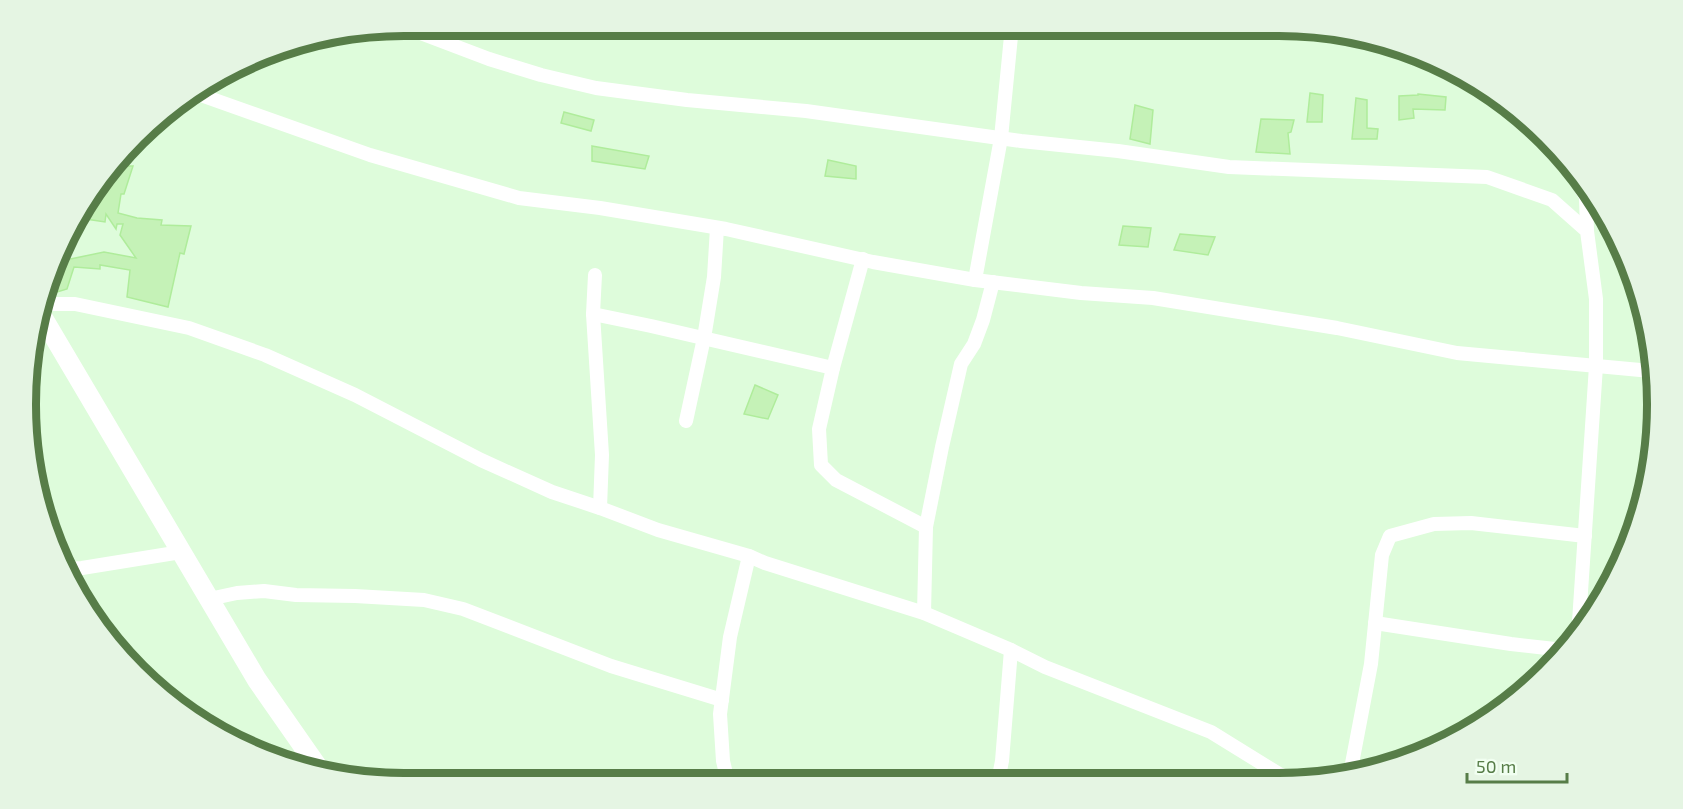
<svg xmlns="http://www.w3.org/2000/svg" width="1683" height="809" viewBox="0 0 1683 809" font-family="'Exo 2',sans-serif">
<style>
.residential{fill:#defcdb}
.building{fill:#c5f2b7;stroke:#afec9b;stroke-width:1.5}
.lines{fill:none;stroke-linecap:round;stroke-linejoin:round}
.street{stroke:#fff;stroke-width:14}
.secondary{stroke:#fff;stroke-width:20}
.rim{fill:none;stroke:#577d48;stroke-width:8}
</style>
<rect width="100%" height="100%" fill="#e9ffe8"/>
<path class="residential" d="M405,26H1279L1424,54L1547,137L1629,260L1657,405L1629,550L1579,635L1509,705L1423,755L1328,780L404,783L259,755L137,673L65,572L29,454L33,330L89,194L174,104L282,46Z"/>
<g class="building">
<path d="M1310,93L1323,95L1322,122H1307Z"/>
<path d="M1418,94L1446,97L1445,110L1413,109L1414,118L1399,120V96L1418,95Z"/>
<path d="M1356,98L1367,100V128L1378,129L1377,139H1352Z"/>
<path d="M1135,105L1153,110L1150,144L1130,139Z"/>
<path d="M564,112L594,120L591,131L561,123Z"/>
<path d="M1261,119L1294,120L1291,132L1288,133L1290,154L1256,152Z"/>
<path d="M592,146L649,156L645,169L592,161Z"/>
<path d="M828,160L856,166V179L825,176Z"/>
<path d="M116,166H133L124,194H121L118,213L137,218L162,220L161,225L191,226L184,254L180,253L168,307L127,297L130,270L100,265V269L74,267L67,289L47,295L61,261L104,252L136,258L120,235L123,224H117L116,229L106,214L105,222L86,219L89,194L97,186L110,187Z"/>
<path d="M1123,226L1151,228L1148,247L1119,245Z"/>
<path d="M1180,234L1215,237L1208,255L1174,250Z"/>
<path d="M755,385L778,395L768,419L744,414Z"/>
</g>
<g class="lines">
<g class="street">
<path d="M402,26L489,59L541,75L596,88L687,100L806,111L1021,141L1118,151L1229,167L1487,177L1552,200L1587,231L1596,299V366L1578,637"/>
<path d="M195,93L370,155L519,198L600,208L726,229L873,262L975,280L1081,293L1153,298L1337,328L1457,353L1651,371"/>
<path d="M1529,125L1572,175"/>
<path d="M1580,187L1586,197L1587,231"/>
<path d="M863,259L833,368L819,429L821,465L836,480L926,527"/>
<path d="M595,275L593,314L602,455L600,508"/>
<path d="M975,280L1001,138L1012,26"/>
<path d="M44,304H75L189,328L265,355L355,395L481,460L552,492L600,508L658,530L749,556L765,563L924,613L1011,650L1045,667L1211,732L1279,774L1293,780"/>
<path d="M593,314L651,326L833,368"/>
<path d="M686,421L704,338L714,277L717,228"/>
<path d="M64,569L82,568L181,552"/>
<path d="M209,599L237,593L264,591L296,595L355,596L424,600L463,609L611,666L722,700"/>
<path d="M924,613L926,527L942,447L961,364L974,344L983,320L993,282"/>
<path d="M1375,623L1511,644L1564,650"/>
<path d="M1350,774L1371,664L1382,555L1390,536L1434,524L1471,523L1585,536"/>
<path d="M998,781L1002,761L1011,650"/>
<path d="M728,782L723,761L720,714L730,637L749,556"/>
</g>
<path class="secondary" d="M40,313L257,680L317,766"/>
</g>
<path d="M0 0H1683V809H0ZM404 36H1279A368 368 0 0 1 1647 404V405A368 368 0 0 1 1279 773H404A368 368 0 0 1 36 405V404A368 368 0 0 1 404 36Z" fill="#e5f5e3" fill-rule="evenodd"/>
<path class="rim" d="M404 36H1279A368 368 0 0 1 1647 404V405A368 368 0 0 1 1279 773H404A368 368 0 0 1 36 405V404A368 368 0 0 1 404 36Z"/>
<path d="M1467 773v9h100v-9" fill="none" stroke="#577d48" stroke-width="3"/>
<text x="1476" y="773" font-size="18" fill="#577d48" stroke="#f1fff1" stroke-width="4.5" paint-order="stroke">50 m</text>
</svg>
